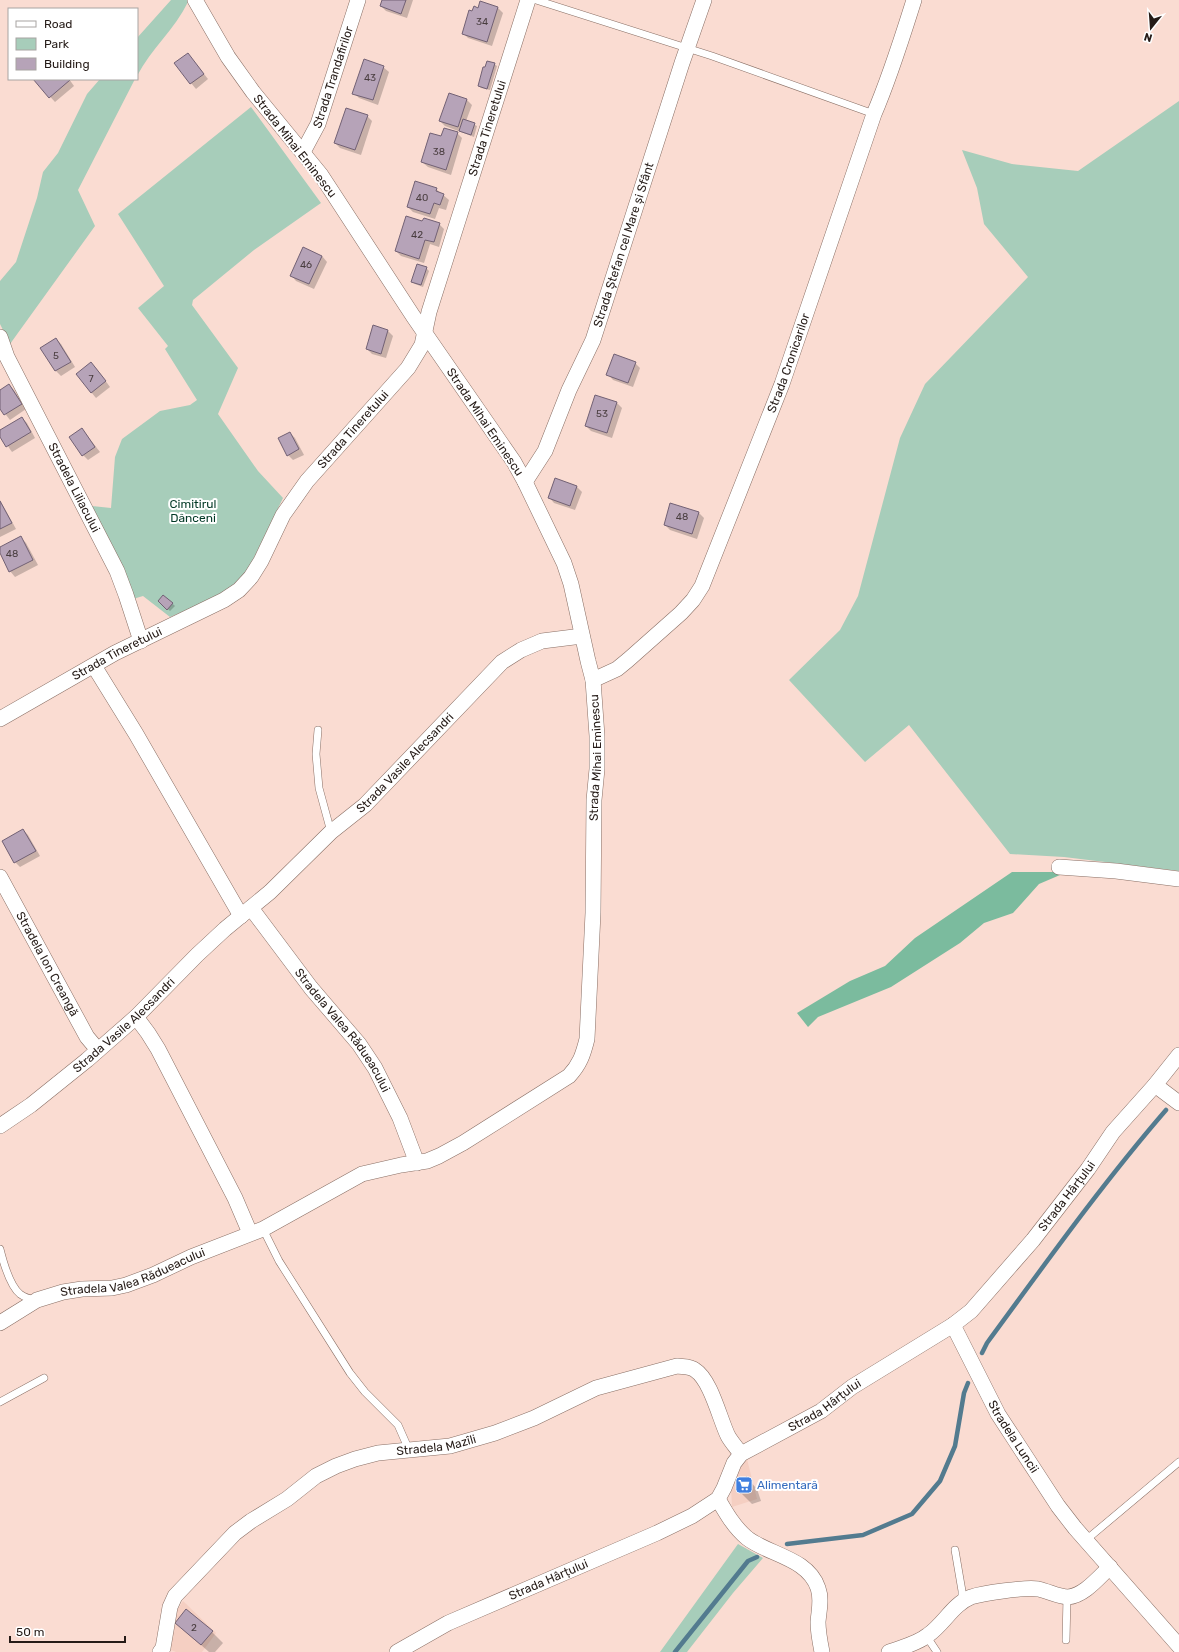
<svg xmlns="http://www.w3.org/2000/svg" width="1179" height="1652" viewBox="0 0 1179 1652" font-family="Rubik,sans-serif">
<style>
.built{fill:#f5cfc2}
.green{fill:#a7cdba}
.forest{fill:#7bbb9e}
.shadow{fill:#0003}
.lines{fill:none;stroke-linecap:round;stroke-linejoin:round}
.stream{stroke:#537b8f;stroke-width:4.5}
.building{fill:#b6a3b8;stroke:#726174}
.service-casing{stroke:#896f65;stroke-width:8}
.minor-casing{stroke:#896f65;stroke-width:16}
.service{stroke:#fff;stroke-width:7}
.minor{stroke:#fff;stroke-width:15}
.labels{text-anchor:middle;stroke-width:4;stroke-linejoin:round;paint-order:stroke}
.number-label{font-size:10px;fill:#493d3f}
.street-label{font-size:12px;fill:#251b17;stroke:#fff}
.park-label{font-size:12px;fill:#003825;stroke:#fff}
.shop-label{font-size:12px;fill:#366cbe;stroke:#fff;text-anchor:start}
</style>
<rect width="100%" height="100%" fill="#fadcd2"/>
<g class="built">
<path d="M747,1459L757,1499L732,1507L731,1487L738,1469Z"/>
<path d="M183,1601L216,1633L202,1652H176L171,1650L173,1617Z"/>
</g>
<g class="green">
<path d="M171,0H187L188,2C175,29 151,49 137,76V38Z"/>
<path d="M100,79H135L78,190L95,226L10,344L0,324V281L16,262L37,198L43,172L58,153L87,94Z"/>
<path d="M1179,101V871L1064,857L1010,854L909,725L865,762L789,680L840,630L858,596L900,438L925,384L1028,277L984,224L977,188L962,150L1012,164L1078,171Z"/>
<path d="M251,107L321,203L254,250L193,300L192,305L238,368L218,414L258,471L283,498L245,576L224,594L170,617L143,596L133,599L92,506L111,508L115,457L122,439L160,411L190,405L197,400L165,349L168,346L138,308L164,286L118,214Z"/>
<path d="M738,1544L763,1558L733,1593L687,1652H660Z"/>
</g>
<path class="forest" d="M1012,872H1067L1039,884L1013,913L984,923L960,943L891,987L818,1017L808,1027L797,1013L850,981L885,966L915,938Z"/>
<g class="shadow">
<path d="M383,0H413L407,18L386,11L381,6Z"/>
<path d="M498,8L503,13L492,46L468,38L463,33L479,9Z"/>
<path d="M188,54L208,79L196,89L191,83Z"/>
<path d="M494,64L497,66L490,90L481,88L479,86Z"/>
<path d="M383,67L389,72L378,105L359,98L354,93Z"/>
<path d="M34,79H69L74,86L55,102Z"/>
<path d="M467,100L472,105L466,121L477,126L474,137L445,126L440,121Z"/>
<path d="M367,116L372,121L361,155L340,148L335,143Z"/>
<path d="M457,133L462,138L451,175L428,167L422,162L442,138Z"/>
<path d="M436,189L449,200L446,210L439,208L435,219L413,212L408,207Z"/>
<path d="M439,224L444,229L439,247L430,244L424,263L401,256L396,251Z"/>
<path d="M322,256L327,262L314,289L296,281L291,275Z"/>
<path d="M426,268L429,271L423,287L415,284L412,282Z"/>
<path d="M374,326L388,331L393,336L386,358L372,354L367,349Z"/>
<path d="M56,339L61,344L75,367L61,376L56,371L42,348Z"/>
<path d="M635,363L640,368L633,387L613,380L608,374Z"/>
<path d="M96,368L110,387L96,398L91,392Z"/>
<path d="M9,385L14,390L26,409L10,420L0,407V391Z"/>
<path d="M617,403L622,408L612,438L591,431L586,426Z"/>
<path d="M22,418L27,423L35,438L12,452L0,435V431Z"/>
<path d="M82,429L100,452L88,460L83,455Z"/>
<path d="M290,433L295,438L304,455L293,460L288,455Z"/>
<path d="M555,479L577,487L582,492L575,510L554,503L549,497Z"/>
<path d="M0,500L16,529L0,537Z"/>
<path d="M699,513L704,518L697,539L670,530L665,525Z"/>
<path d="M21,538L26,543L38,565L15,577L10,571L0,548Z"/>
<path d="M164,596L175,606L170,611L159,601Z"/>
<path d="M23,830L28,835L40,856L20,867L15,862Z"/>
<path d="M747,1478L757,1489L761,1501L752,1504L741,1493L738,1481Z"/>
<path d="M176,1623L212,1632L223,1643L215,1652H209Z"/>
</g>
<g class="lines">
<g class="stream">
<path d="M982,1353L987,1343C1045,1264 1102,1184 1166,1110"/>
<path d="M787,1544L863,1535L912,1514L940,1481L955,1446L964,1393L968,1383"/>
<path d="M675,1652L748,1561L757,1557"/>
</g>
</g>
<g class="building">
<path d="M382,0H406L401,14L380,6Z"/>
<path d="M480,1L498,7L487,42L462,34L469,10L472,11L474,6L478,8Z"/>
<path d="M188,53L204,74L190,84L174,63Z"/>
<path d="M364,59L384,66L373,100L352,94Z"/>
<path d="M487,61L495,63L487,89L478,86L483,67H485Z"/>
<path d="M33,79H69L70,80L49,98Z"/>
<path d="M449,93L467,99L458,127L439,121Z"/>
<path d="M346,108L368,115L355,150L334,143Z"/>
<path d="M463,119L475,123L471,135L459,131Z"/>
<path d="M444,128L458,132L446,170L421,162L430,133L441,136Z"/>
<path d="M415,181L437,188L436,191L444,194L440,205L434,203L430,214L407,207Z"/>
<path d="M406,216L422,221L424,218L440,223L434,242L425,240L419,259L395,251Z"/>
<path d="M303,247L322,256L309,284L290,276Z"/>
<path d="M417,264L427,267L421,285L411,282Z"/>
<path d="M373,325L388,330L381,354L366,349Z"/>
<path d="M56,338L71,362L55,371L40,348Z"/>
<path d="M614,354L636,362L628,383L606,375Z"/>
<path d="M91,362L106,381L91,393L76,374Z"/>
<path d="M9,384L22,404L4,415L0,409V390Z"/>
<path d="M595,395L617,402L607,433L585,426Z"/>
<path d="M22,417L31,432L6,447L0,437V430Z"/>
<path d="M82,428L95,447L82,456L69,437Z"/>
<path d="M290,432L299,449L287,456L278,438Z"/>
<path d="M555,478L577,486L570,506L548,498Z"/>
<path d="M0,501L12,523L0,529Z"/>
<path d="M670,503L699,512L692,534L664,525Z"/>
<path d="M21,536L33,560L9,572L0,553V547Z"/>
<path d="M163,595L173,603L167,610L158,601Z"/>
<path d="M23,829L36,851L14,863L2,841Z"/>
<path d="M747,1477L751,1491L740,1493L737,1480Z"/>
<path d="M186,1609L213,1631L201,1645L175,1623Z"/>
</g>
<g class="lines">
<g class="service-casing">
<g id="service">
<path d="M536,0L712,56L874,114"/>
<path d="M318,730L316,754L319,788L331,832"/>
<path d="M263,1229L279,1261L350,1373L365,1392L398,1425L409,1450"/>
<path d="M0,1249C3,1261 10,1286 20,1294C24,1297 30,1299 35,1300"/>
<path d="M0,1402L44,1378"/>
<path d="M1086,1540L1179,1462"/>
<path d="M955,1550L962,1591V1601"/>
<path d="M927,1637L937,1652"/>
<path d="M1066,1640L1067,1597"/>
</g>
</g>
<g class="minor-casing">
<g id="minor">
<path id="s1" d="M303,152L318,124L358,0"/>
<path id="s2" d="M0,337L7,357L117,571L126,595L141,641"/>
<path id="s3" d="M525,482L545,451L569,390L593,340L682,63L704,0"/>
<path d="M94,666L136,734L241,916"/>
<path id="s4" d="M593,680L617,669L628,660L681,613L693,600L702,586L782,384L874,114C890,77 902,38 914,0"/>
<path id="s5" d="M0,719L115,653L224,600L239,590L251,577L261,561L283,515L307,481L408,368L422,345L429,312L528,0"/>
<path d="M1059,867L1116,871L1179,879"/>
<path id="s6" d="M0,877L87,1037L98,1050"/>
<path id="s7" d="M251,908L311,988L359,1044L375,1068L400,1118L417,1163"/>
<path d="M136,1017L148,1033L158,1049L235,1198L250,1233"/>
<path d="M1155,1085L1179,1103"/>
<path id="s8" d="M0,1126L31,1105L87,1060L136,1017L197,955L225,929L270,892L331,832L365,805L502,662L521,650L542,641L582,636"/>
<path id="s9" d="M0,1323L37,1300L63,1292L82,1289L112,1288L126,1285L153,1275L191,1257L263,1229L362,1174L401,1165L427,1161L439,1156L463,1143L569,1076C580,1064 583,1055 587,1039L593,913L594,800L597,769V736L593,680L588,661L571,584L564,563L525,482L514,462L413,316L321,175L253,92L228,57L195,0"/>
<path id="s10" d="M953,1325L998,1414L1058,1506L1075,1528L1179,1646"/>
<path d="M718,1499C726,1513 734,1527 747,1538C769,1555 808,1558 818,1588C822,1599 819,1610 818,1622C818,1632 820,1642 822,1652"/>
<path id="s11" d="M160,1652L163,1648L170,1607L175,1596L235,1533L251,1521L287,1499L316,1476L336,1466L355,1459L378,1453L450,1446L495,1433L534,1418L596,1388L677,1366C683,1367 690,1366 695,1370C711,1380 720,1420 728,1436C732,1443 737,1448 741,1454"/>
<path id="s12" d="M397,1652L448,1623L657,1533L692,1516L718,1499L724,1488L734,1463L741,1454L821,1411L852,1387L953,1325L971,1311L1033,1240L1088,1169L1113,1132L1155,1085L1179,1055"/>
<path d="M889,1652C902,1647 917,1644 928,1635C944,1624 953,1604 971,1597C983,1593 1026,1587 1038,1589C1048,1591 1059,1597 1068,1597C1084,1596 1099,1577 1110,1567"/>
</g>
</g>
<use href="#service" class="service"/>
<use href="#minor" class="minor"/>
</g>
<defs>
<g id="supermarket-square" transform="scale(0.9)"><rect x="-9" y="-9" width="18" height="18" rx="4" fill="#3f7fe0" stroke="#fff"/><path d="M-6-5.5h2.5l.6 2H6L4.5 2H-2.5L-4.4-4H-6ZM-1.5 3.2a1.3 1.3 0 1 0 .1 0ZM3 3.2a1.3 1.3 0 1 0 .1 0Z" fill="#fff"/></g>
</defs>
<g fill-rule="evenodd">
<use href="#supermarket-square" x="744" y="1485"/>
</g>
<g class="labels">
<g class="number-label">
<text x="482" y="25">34</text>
<text x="370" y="81">43</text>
<text x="439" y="155">38</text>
<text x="422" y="201">40</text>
<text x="417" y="238">42</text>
<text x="306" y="268">46</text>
<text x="56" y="359">5</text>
<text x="91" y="382">7</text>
<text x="602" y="417">53</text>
<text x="682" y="520">48</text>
<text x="12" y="557">48</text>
<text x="194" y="1631">2</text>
</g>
<g class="street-label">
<text dy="4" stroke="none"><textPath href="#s1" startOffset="81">Strada Trandafirilor</textPath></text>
<text dy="4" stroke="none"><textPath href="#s5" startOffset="806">Strada Tineretului</textPath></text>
<text transform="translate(295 146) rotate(52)" y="4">Strada Mihai Eminescu</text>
<text dy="4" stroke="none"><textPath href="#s3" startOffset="258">Strada Ștefan cel Mare și Sfânt</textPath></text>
<text dy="4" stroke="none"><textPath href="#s4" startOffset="385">Strada Cronicarilor</textPath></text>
<text transform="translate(485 422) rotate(56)" y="4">Strada Mihai Eminescu</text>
<text dy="4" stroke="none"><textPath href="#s5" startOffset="470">Strada Tineretului</textPath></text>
<text dy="4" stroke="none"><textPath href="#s2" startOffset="168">Stradela Liliacului</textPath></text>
<text dy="4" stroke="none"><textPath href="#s5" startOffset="134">Strada Tineretului</textPath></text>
<text dy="4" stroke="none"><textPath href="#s9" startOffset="951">Strada Mihai Eminescu</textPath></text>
<text dy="4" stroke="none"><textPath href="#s8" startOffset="545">Strada Vasile Alecsandri</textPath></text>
<text dy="4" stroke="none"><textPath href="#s6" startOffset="99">Stradela Ion Creangă</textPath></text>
<text dy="4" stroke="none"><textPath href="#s8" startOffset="160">Strada Vasile Alecsandri</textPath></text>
<text dy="4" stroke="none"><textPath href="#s7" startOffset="153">Stradela Valea Rădueacului</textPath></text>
<text dy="4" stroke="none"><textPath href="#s12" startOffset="828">Strada Hârțului</textPath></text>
<text dy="4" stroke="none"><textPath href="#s9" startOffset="144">Stradela Valea Rădueacului</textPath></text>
<text dy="4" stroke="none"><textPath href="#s12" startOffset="504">Strada Hârțului</textPath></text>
<text dy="4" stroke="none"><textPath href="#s10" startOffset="127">Stradela Luncii</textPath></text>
<text dy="4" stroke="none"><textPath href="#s11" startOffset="370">Stradela Mazîli</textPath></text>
<text dy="4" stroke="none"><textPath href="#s12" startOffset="168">Strada Hârțului</textPath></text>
</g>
<g class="park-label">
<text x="193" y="508">Cimitirul<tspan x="193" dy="14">Dănceni</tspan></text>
</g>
<g class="shop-label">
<text x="757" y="1489">Alimentară</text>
</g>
</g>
<rect x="8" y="8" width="130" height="72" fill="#ffffff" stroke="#a8a4a2"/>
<rect x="16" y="21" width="20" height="6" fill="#ffffff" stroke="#a8a4a2"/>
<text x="44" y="28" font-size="12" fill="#251b17">Road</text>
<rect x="16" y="38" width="20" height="12" fill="#a7cdba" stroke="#a8a4a2"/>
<text x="44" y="48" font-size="12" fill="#251b17">Park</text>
<rect x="16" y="58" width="20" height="12" fill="#b6a3b8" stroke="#a8a4a2"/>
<text x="44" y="68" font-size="12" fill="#251b17">Building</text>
<g transform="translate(1151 28) rotate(197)" stroke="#ffffff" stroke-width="3" paint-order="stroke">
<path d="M0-3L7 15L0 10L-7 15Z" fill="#251b17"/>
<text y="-6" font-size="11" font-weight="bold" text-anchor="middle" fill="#251b17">N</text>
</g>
<path d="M10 1636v6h115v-6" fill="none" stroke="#251b17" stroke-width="2"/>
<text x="16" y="1636" font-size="12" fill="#251b17" stroke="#ffffff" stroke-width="3" paint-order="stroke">50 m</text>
</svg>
